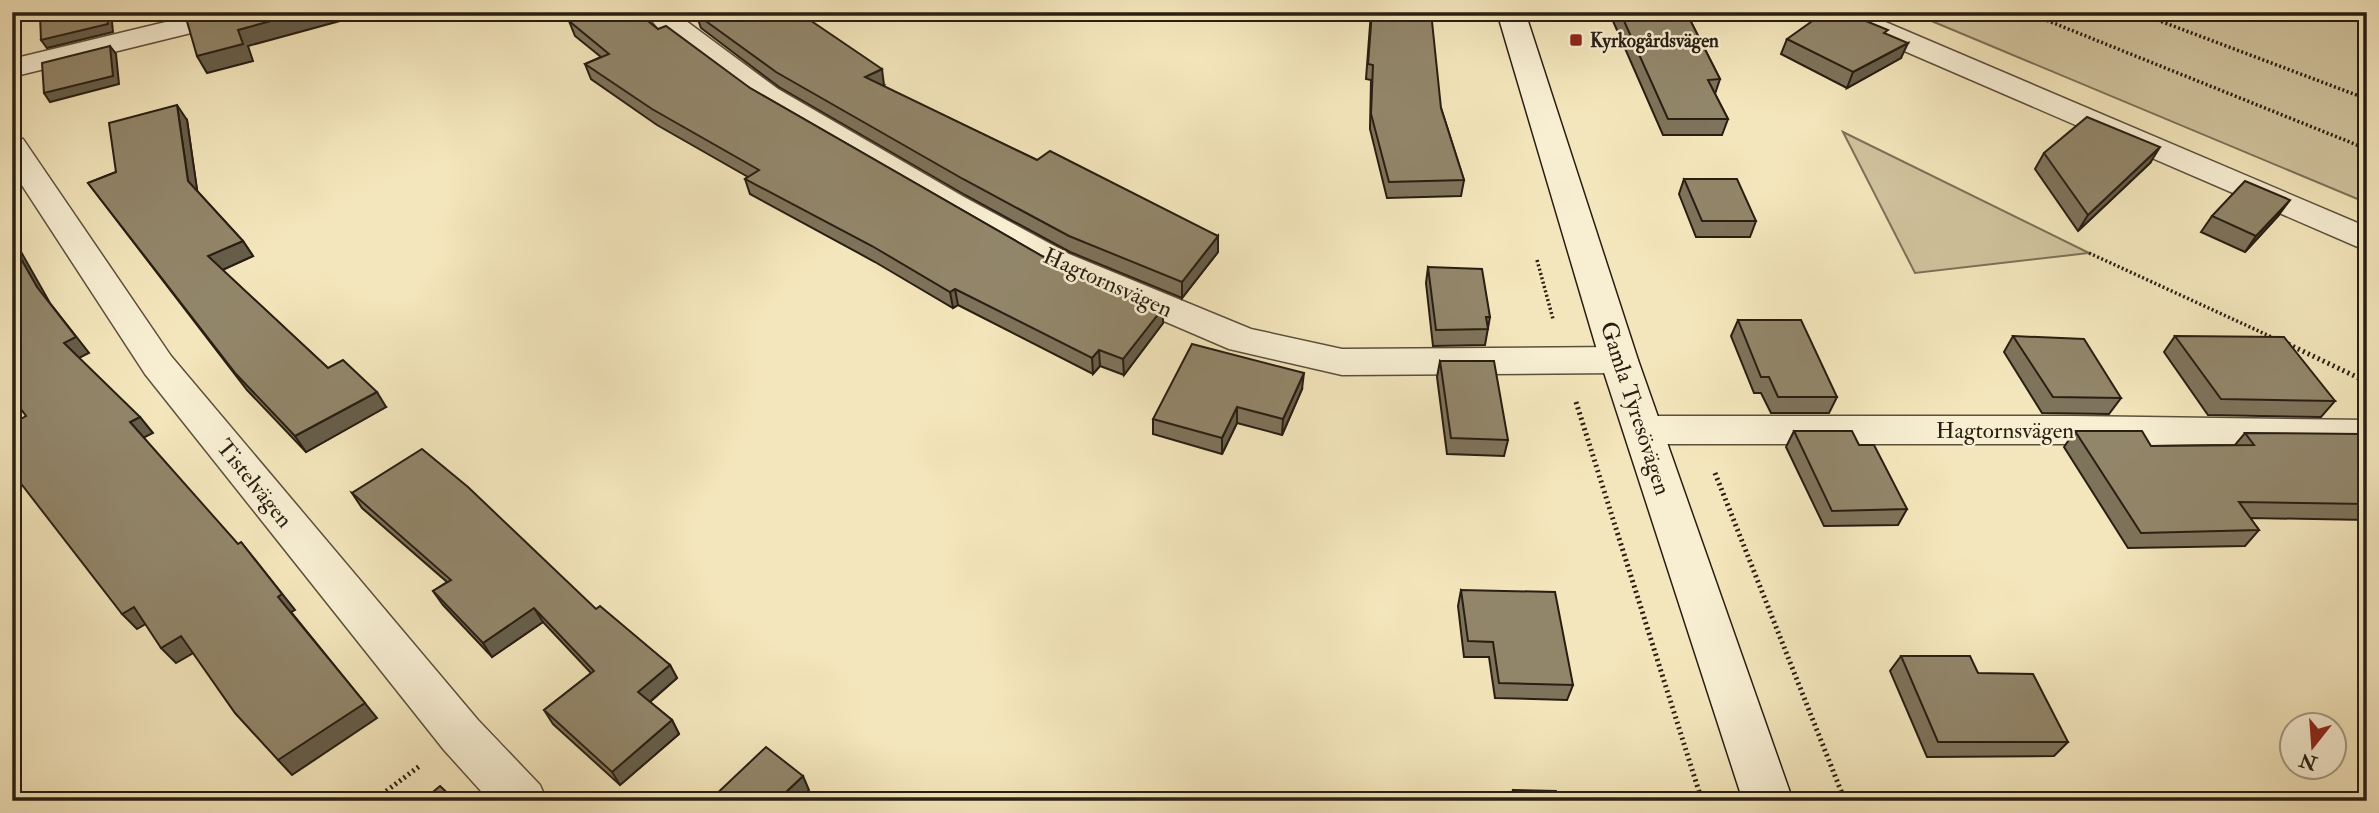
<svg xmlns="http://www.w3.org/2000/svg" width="2379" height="813" viewBox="0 0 2379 813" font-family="'IM FELL Double Pica',serif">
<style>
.green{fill:#d1c49f;stroke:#7c7158;stroke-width:2}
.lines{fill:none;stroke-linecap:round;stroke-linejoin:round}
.street-casing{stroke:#5b503c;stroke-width:3}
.secondary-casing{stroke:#281e12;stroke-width:3}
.path-far1{stroke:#281e12;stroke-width:3.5;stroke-dasharray:2 2.5;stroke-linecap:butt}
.path{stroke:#281e12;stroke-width:5;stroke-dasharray:2 3.5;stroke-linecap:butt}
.street{fill:#f8efd3;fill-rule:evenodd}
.secondary{fill:#f8efd3;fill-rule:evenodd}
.wall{fill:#7e735b;stroke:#281e12;stroke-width:2}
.shaded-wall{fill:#665e4a;stroke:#281e12;stroke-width:2}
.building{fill:#92866a;stroke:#281e12;stroke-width:2}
.poi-dot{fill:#8f2418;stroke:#f8efd3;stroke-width:2.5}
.labels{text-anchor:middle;stroke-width:5;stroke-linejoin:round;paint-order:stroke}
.far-poi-label{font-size:19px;font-weight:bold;fill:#281e12;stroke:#f8efd3;text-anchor:start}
.street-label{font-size:23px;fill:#281e12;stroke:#f8efd3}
</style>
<rect width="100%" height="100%" fill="#f4e6bc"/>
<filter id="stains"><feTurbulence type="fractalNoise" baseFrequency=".00286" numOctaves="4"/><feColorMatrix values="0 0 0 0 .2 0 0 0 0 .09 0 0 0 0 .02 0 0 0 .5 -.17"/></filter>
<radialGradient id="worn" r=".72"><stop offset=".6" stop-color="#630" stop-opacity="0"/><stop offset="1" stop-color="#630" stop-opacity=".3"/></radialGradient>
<g class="green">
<path d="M1910,12H2367V203Z"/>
<path d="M1843,132L2089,253L1915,273Z"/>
</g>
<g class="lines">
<g class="street-casing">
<g id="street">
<path d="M207,12H256L252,18L12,77V59Z"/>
<path d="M645,12H674L778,89L964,197L1069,254L1251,329L1342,349L1619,347L1632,351L1638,360L1632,369L1619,373L1342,375L1229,349L1045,270L756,101L658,28Z"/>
<path d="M1824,12H1862L2367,227V251L1828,18Z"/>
<path d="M12,137L23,139L171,356L478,720L540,785L547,801H490L444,750L145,374L12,170Z"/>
<path d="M1643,416H2072L2367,420V448L2072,444H1643L1629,440L1623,430L1629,420Z"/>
</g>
</g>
<g class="secondary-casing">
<path id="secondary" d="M1497,12H1525L1638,360L1793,801H1743L1600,360Z"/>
</g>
<g class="path-far1">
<path d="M2026,12L2367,149"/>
<path d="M2136,12L2367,99"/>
<path d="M2089,253L2276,339"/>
<path d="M1537,260L1553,319"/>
<path d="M2287,344L2291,346"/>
</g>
<g class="path">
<path d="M2288,344L2367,382"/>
<path d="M1576,402L1702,801"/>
<path d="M1715,473L1845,801"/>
<path d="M373,801L421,765"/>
</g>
<use href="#street" class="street"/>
<use href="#secondary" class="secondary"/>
</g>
<g class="wall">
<path d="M1371,12L1441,108L1464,180L1461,196L1387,198L1370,129L1371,80L1366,79Z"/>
<path d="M1609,12H1686L1720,79L1715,94L1728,119L1722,135H1663Z"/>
<path d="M696,14L884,85L882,86L1037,160L1218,236V252L1182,298L1070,252L965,195L779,87L701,28Z"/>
<path d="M569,21L658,29L750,88L1042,256L1163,323L1124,375L1100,366L1093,374L958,305L953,308L875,262L750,194L745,179L748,177L657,125L591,79L585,64L601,57L575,36Z"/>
<path d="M1886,34L1901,58L1847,88L1781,54L1787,39Z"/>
<path d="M187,120L197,191L243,241L253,256L222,270L328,368L386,407L306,452L247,390L88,183L116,172Z"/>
<path d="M2044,153L2150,163L2078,231L2035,169Z"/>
<path d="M1684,179L1756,221L1750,237H1696L1679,194Z"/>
<path d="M2212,216H2278L2245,252L2201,232Z"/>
<path d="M1428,267L1490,317L1485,345L1433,346L1426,283Z"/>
<path d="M1738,320L1837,397L1829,413H1771L1761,393H1754L1731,336Z"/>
<path d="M2013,336L2121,398L2109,414L2042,413L2004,352Z"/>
<path d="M2175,336L2335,401L2321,417L2208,415L2164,352Z"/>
<path d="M1440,361L1508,440L1504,456L1447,454L1437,377Z"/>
<path d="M1302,389L1282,435L1237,423L1222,454L1153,434V419Z"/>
<path d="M1794,431L1859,445L1907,509L1898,525L1824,526L1786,447Z"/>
<path d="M2075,431L2151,446L2235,445L2245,433L2367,441V520L2250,518L2259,530L2245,546L2128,548L2064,447Z"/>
<path d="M352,493L596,609L670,665L677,678L650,702L672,720L679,734L620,785L553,724L544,710L591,673L543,622L492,657L443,605L433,591L447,582L362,508Z"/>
<path d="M1461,590L1573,685L1567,700L1495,698L1489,657H1464L1458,606Z"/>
<path d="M1901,656L1978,673L2068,742L2054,756L1927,757L1890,671Z"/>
<path d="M1513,790L1558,801H1509Z"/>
</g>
<g class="shaded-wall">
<path d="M107,12H111L113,32L47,48L41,40Z"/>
<path d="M303,12H373L248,46L253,61L207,73L197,56L238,30Z"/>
<path d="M1908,43L1901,58L1847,88L1853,72Z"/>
<path d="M110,46L116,54L119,84L50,102L44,93Z"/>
<path d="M882,69L884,85L868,93L865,77Z"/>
<path d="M177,105L187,120L198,196L188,181Z"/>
<path d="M2160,147L2150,163L2078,231L2088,215Z"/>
<path d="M2290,200L2278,216L2245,252L2256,236Z"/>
<path d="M12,236L50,303L89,353L77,359L64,343L37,287L12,243Z"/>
<path d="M1218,236V252L1182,298V282Z"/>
<path d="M243,241L253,256L218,272L208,256Z"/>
<path d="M955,289L958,305L953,308L950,292Z"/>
<path d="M1163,308V323L1124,375L1123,359Z"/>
<path d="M1099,350L1100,366L1093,374L1092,358Z"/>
<path d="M1304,373L1302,389L1282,435L1283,419Z"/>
<path d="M377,392L386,407L306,452L295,436Z"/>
<path d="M1237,407V423L1222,454V438Z"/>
<path d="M140,417L153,433L143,438L130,422Z"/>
<path d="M241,542L295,610L291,612L377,718L292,775L278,760V597Z"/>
<path d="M134,607L149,622L137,629L122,614Z"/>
<path d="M534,608L543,622L492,657L483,643Z"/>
<path d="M181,636L195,652L176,663L161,648Z"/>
<path d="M670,665L677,678L646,705L638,692Z"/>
<path d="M672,720L679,734L620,785L612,772Z"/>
<path d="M803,776L809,790L798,801H789L785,793Z"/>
</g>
<g class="building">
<path d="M54,12H107L108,24L41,40L40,15Z"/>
<path d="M209,12H303L238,30L243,44L197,56L186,18Z"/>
<path d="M593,12H637L658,29L666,26L750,88L1042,256L1163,308L1123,359L1099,350L1092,358L955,289L950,292L872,246L745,179L759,170L652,109L585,64L609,54L569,21Z"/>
<path d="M700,12H798L882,69L865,77L1037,160L1050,151L1218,236L1182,282L1069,236L963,179L776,72L696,14Z"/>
<path d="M1372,12H1431L1441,108L1464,180L1389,182L1371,114L1373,65L1368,64Z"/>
<path d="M1620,12H1686L1720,79L1708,80L1728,119H1668Z"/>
<path d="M1825,12H1844L1888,30L1884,33L1908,43L1853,72L1787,39Z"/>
<path d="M110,46L113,76L44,93L42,63Z"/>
<path d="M177,105L188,181L243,241L208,256L328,368L343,360L377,392L295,436L236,374L88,183L116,172L109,123Z"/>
<path d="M2087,117L2160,147L2088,215L2044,153Z"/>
<path d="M1684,179H1737L1756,221H1702Z"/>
<path d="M2245,181L2290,200L2256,236L2212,216Z"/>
<path d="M12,243L37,287L76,337L64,343L140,417L130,422L238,544L241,542L282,594L278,597L365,703L278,760L235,713L181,636L161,648L134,607L122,614L12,472V424L26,416L12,397Z"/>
<path d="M1428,267L1482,269L1490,317H1486L1488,329L1436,330Z"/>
<path d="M1738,320H1801L1837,397H1778L1769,377H1761Z"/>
<path d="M2013,336L2084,339L2121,398L2053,397Z"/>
<path d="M2175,336L2284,337L2335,401L2221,399Z"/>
<path d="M1192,344L1304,373L1283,419L1237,407L1222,438L1153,419Z"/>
<path d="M1440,361H1494L1508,440L1451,438Z"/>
<path d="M1794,431H1852L1859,445H1874L1907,509L1832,511Z"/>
<path d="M2075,431H2142L2151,446L2254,445L2245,433L2362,434L2367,441V504L2239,502L2259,530L2141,533Z"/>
<path d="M422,449L468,487L596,609L600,606L670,665L638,692L672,720L612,772L544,710L594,671L534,608L483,643L433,591L451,580L352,493Z"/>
<path d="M1461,590L1555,592L1573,685L1499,683L1493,642L1468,641Z"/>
<path d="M1901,656H1970L1978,673L2033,674L2068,742H1938Z"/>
<path d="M766,747L803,776L785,793L795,801H709Z"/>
<path d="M440,786L456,801H422Z"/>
<path d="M1513,790L1556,791L1558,801H1514Z"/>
</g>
<rect class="poi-dot" x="1569" y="33" width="14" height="14" rx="3.5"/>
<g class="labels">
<g class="far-poi-label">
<text x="1590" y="47">Kyrkogårdsvägen</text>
</g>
<g class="street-label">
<text transform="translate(1108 282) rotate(24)" y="8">Hagtornsvägen</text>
<text transform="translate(1636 408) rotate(72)" y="8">Gamla Tyresövägen</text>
<text x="2005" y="438">Hagtornsvägen</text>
<text transform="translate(255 483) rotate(51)" y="8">Tistelvägen</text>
</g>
</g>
<rect width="2379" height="813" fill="none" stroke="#f4e6bc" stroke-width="42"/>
<rect x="14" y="14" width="2351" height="785" fill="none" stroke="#281e12" stroke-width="3.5"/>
<rect x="21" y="21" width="2337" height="771" fill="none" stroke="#281e12" stroke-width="2"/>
<g transform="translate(2313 746) rotate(197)"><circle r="33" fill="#f8efd3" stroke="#a59b86" stroke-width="2"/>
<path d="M0-5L12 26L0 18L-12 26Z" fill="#8f2418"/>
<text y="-10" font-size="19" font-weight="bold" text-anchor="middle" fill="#281e12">N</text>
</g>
<rect width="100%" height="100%" filter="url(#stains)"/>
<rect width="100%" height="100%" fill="url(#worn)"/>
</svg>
